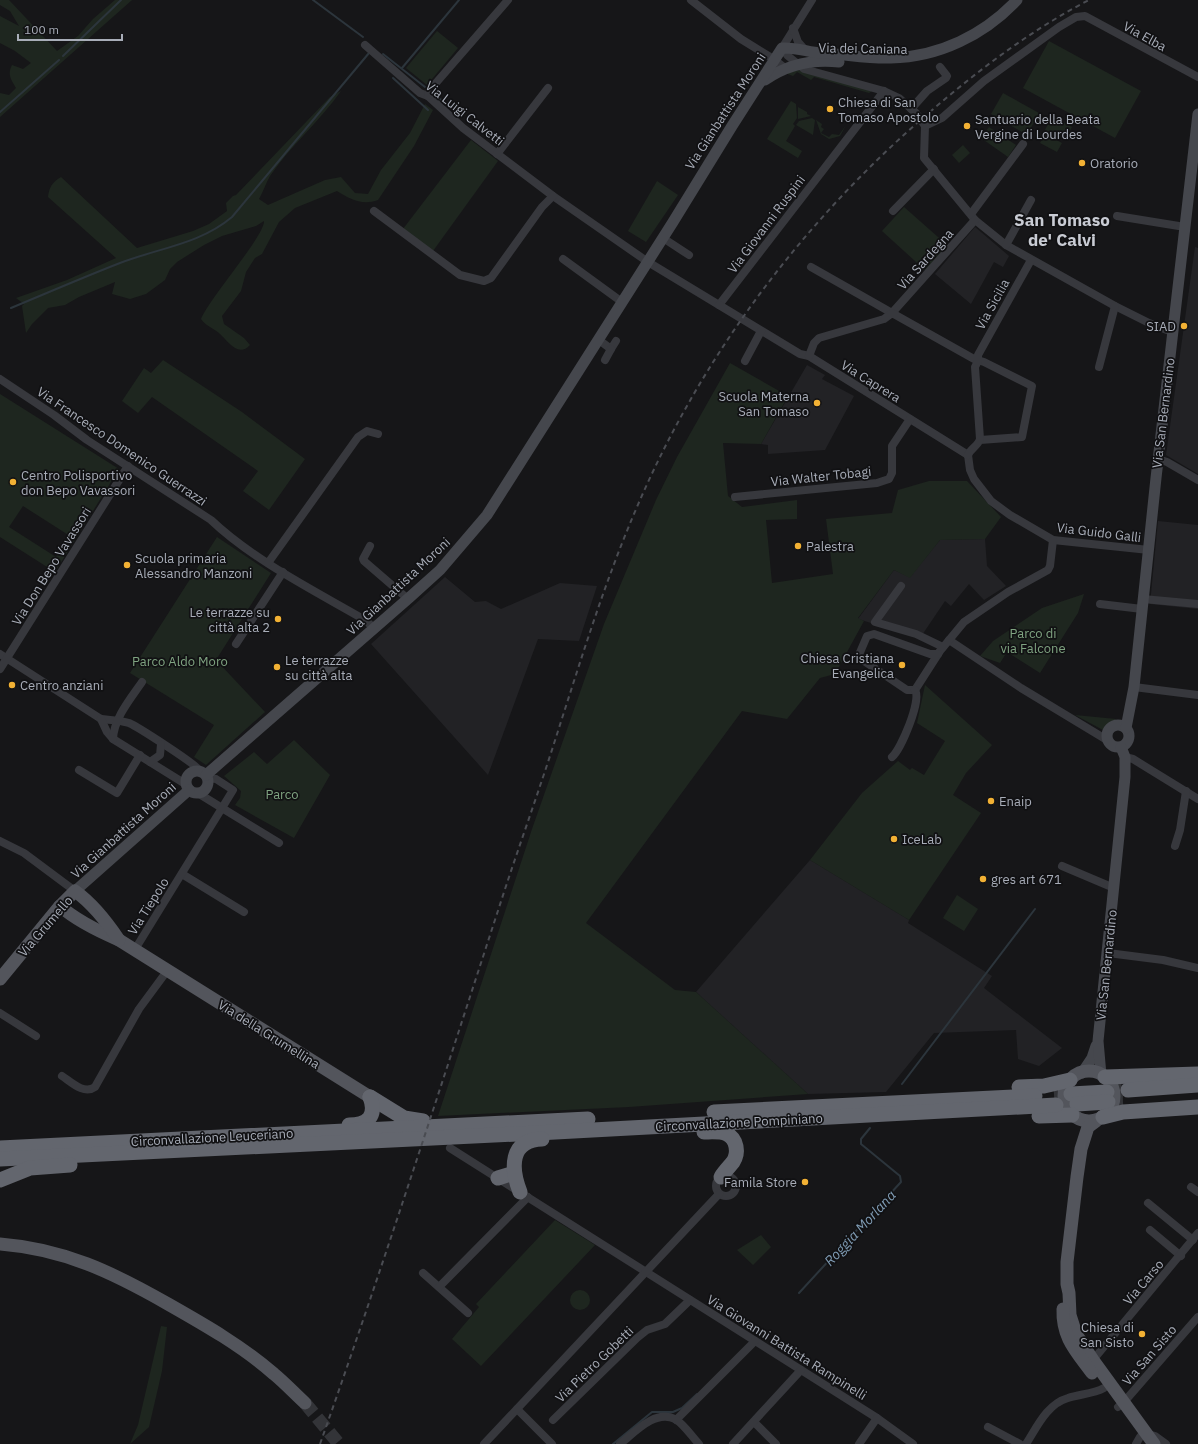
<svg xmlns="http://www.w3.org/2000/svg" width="1198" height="1444" viewBox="0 0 1198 1444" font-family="'IBM Plex Sans',sans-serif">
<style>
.built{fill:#222225}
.green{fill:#1e261f;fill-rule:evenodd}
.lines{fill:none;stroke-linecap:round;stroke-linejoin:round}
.stream{stroke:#2c353c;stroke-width:2}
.primary-tunnel{stroke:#333438;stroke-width:13;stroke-dasharray:13 6;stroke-linecap:butt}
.highway-tunnel{stroke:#333438;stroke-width:15;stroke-dasharray:15 8;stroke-linecap:butt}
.street{stroke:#37383d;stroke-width:8}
.secondary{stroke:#45474d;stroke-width:11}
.primary{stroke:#53555c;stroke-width:13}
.highway{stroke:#63666e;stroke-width:15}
.rail{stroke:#4a4c52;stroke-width:2;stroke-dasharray:5 4;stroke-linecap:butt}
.poi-dot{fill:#f2b134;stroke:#111113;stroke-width:1.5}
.labels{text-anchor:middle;stroke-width:3.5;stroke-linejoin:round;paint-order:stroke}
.street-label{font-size:13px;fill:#a8adb8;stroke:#111113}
.poi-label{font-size:13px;fill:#a8adb8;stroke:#111113;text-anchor:start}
.park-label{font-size:13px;fill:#7fa381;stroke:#111113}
.water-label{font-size:14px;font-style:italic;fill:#7f9bb3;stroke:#111113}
.district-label{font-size:17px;font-weight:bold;fill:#c9ccd4;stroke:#111113}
</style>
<rect width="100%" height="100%" fill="#161618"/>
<g class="built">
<path d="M975,227L1009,256L1003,267L994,262L971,304L935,274Z"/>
<path d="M1195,247L1198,248V474L1166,455Z"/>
<path d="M807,365L825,375L822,379L854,396L825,450L768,454V445L761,444Z"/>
<path d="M1158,521L1198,525V609L1150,604Z"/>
<path d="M985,539L987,566L1006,586L984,600L969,584L951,606L945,601L920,638L858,619L894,570L910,577L940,540Z"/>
<path d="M445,577L475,602L486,601L501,609L560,583L597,586L579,641L538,639L488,775L371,644Z"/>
<path d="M810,860L909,920L908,923L992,976L984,988L1062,1048L1039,1066L1018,1059L1016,1030L934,1033L886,1092L808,1094L696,992Z"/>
</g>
<g class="green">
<path d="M0,0H9L57,51L78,36L93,19L115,0H132L0,117V93L9,95L16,88C11,80 7,74 12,65L23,69L31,63L15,51L0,43V16L19,26L10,11L0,5Z"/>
<path d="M437,31L458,48L427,85L406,68Z"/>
<path d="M1049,41L1141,91L1115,138L1023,88Z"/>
<path d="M798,70L872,91L869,93L814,77L811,80L797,72L793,76L785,73Z"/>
<path d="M341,91C320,121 291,145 270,176C266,183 263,192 259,199L268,205L325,180L341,177L355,193L368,194L381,170L410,133L425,104L433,110L414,146L378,200C362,206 350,199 337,191L295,208L279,222L262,254L255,258L246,272L241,291L222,316L224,324L244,338L250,345C238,358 228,341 219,333C213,328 206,326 201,319C209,299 265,235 264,221L256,226L222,236L204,245L177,262L170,269L165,280L146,294L130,299L112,294L115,282L79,297L65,305L48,308L32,324L26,333L22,306L24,304L16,298L67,280L116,258L48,197C49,188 52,182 61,177L137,248L193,231L209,224L227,211L226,203L233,196L236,195L330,97Z"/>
<path d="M1003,93L1039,113L1027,135L991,114Z"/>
<path d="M791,101L796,104L797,118L793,124L795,126L786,141L802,151L798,158L767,139Z"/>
<path d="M798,107L807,112V114L811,116L798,119Z"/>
<path d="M1052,116L1072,127L1065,140L1045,130Z"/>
<path d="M812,118L815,120L813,135L796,125L799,121Z"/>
<path d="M816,120L822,124L821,127L824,129L821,133L829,137L832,134L839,135L846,125L840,136L829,139L821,134Z"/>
<path d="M989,127L1016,145L1008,157L981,138Z"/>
<path d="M1045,134L1062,143L1057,152L1040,143Z"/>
<path d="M471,140L498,161L433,251L403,229Z"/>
<path d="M963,145L970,153L959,163L952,155Z"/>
<path d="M657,181L678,195L646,242L628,231Z"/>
<path d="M904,207L947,245L926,271L882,231Z"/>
<path d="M163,360L242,412L305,459L269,510L243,491L258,471L152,397L138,413L122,401L144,368L151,373Z"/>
<path d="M730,363L788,396L761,444L723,443L728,496L742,507L797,500V519L766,520L772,583L833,574L826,519L892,513L898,490L929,481H967L1001,517L985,539L940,540L910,578L894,570L858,618L864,621L835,674L820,678L787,719L742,711L586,923L675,990L696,992L808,1094L629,1107L438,1116L532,829L604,624L656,500L677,457Z"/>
<path d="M0,394L119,469L55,572L0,537ZM23,506L70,536L56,557L9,527Z"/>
<path d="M217,537L271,573L216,660L265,712L206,765L194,757L214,725L130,673Z"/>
<path d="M1084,594L1078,613L1040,673L1007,652L1000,663L980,656L993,641L1042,608Z"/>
<path d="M925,685L992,745L966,773L953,795L981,813L909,920L810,860L862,793L898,761L910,770L912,768L924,775L945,741L917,723Z"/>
<path d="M1075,715L1116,719L1103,730Z"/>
<path d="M294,740L330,775L294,838L235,805L240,798L241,791L224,776L254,752L267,764Z"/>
<path d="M957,895L978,909L964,931L943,918Z"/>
<path d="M555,1220L595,1245L481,1366L452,1339L479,1307L476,1304Z"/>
<path d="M761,1235L771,1247L753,1265L737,1250Z"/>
<circle cx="580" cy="1300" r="10"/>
<path d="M161,1326L167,1327L162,1371L149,1427L130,1444L138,1425Z"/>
</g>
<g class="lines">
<g class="stream">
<path d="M313,0L363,37"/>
<path d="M383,54L425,87"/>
<path d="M63,56L121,0"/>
<path d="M402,68L459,0"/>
<path d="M393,78L428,110"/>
<path d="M438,97L453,110"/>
<path d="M0,112L59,60"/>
<path d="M11,308C47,293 84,277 120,263C159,248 200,244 232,217L369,53"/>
<path d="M902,1084L1035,909"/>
<path d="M799,1293L901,1182L900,1176L861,1144V1139L870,1128"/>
<path d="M613,1444L652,1412H673L682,1408L697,1394"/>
</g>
<path class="primary-tunnel" d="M305,1403L339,1444"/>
<g class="highway-tunnel">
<path d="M1107,1092L1128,1090"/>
<path d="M1054,1095L1071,1094"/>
<path d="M1108,1102L1128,1101"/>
</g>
<g class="street">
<path d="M691,0L741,39L775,60L785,68"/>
<path d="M812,0L782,48L788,56L804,69L884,91L899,98L916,113L925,126L924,158L975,220L1006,245L1115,306L1149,323L1172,332"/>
<path d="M793,28L798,42L806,51"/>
<path d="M365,45L420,93L428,96L463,128L553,196L648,262L719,305L884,91"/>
<path d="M428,96L429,91L508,0"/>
<path d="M911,109L927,91L946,78L947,76L940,67"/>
<path d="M925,126L942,118L984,81L1059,27L1076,17L1085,16L1198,77"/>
<path d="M497,154L548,88"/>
<path d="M374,211L460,275L484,281L491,278L542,207L553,196"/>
<path d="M893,211L934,169"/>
<path d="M971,214L1023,144"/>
<path d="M1117,216L1185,227"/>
<path d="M663,238L689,255"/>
<path d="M1006,245L1031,200"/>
<path d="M563,259L622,302"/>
<path d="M811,267L892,313L975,220"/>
<path d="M719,305L800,354L809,356L968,455"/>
<path d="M599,340L611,349L616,341"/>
<path d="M809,356L814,343L819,338L884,319L892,313L974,359L984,362L1032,386L1022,437L980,440"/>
<path d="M605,360L611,349"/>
<path d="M745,361L761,331"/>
<path d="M1099,367L1115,306"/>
<path d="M0,379L54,415L87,440L211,520C253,560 315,591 365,620L375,629"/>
<path d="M968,455L970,470L974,479L991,501L1010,515L1053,540L1149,550"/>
<path d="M968,455C971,448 978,446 980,439L975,367L978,361V355L1031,260"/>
<path d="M1158,459L1167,462L1198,480"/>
<path d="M735,497L877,483L889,479L892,473V446L910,419"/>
<path d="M370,546L363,559L364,561L408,599"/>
<path d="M268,563L358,437L367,431L378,434"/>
<path d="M901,586L875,622L916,634L943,647"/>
<path d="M1143,599L1198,604"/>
<path d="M1100,604L1142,609"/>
<path d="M949,640L1021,688L1107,740"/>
<path d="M236,644L283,572"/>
<path d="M0,654L101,719C110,720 120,720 129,723C138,727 196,764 200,771"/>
<path d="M0,669L128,466"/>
<path d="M1134,687L1198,695"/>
<path d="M915,690L940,651L964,622L1008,592L1048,570L1050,566L1053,540"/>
<path d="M915,690H907L858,657L867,636L874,634L930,654H938"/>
<path d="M101,719L107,732L113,739L187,785"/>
<path d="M113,739C114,718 131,698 142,682"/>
<path d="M892,757C901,749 922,700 915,690"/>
<path d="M1125,757L1133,759L1198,799"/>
<path d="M150,762L160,755L161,744"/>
<path d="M79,770L117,793L140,755"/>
<path d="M195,793L201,795L222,808L233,790L216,779L208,778"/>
<path d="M0,841L24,853L75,891"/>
<path d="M1175,846L1180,830L1186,791"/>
<path d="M1062,866L1114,888"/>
<path d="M182,874L244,912"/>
<path d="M134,951L222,808L279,843"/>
<path d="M1108,953L1163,960L1198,968"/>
<path d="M0,1013L36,1036"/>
<path d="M62,1076C71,1082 84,1095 95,1087L139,1009L167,971"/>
<path d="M450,1148L877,1418L913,1444"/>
<circle cx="726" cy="1186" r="10"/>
<path d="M1191,1187L1198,1192"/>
<path d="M1148,1203L1193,1240"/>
<path d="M1150,1230L1181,1256"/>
<path d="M423,1273L468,1313"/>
<path d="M439,1287L528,1197"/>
<path d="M1093,1360L1198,1233"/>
<path d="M1118,1407L1124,1402L1198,1317"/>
<path d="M517,1409L552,1444"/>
<path d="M553,1420L637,1338L647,1330L665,1324L690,1300"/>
<path d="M676,1420L755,1341"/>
<path d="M754,1422L776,1444"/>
<path d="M988,1427L1020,1444"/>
<path d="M1148,1434L1155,1436L1166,1444"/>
<path d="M484,1444L719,1194"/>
<path d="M620,1444C634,1433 655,1409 675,1419C684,1424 692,1437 699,1444"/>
<path d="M733,1444L801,1370"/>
<path d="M859,1444L877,1418"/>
<path d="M1026,1444C1037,1427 1047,1404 1068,1398C1080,1394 1093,1394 1104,1388"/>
<path d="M1136,1444L1140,1437"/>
</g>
<g class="secondary">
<path d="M765,80C788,64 812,59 839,62"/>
<circle cx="1118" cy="736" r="11"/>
<path d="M1126,728L1134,687L1156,478L1198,114"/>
<circle cx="197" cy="782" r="11"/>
<path d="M206,775L410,597L440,570L487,515L673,222L732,126L782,48C796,47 808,52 821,53C844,54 868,59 891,58C939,57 984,35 1017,0"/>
<path d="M75,891L189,790"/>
<path d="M1082,1073L1092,1058L1096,1046"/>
<path d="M1101,1075L1098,1041L1125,777V757L1121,747"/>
</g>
<g class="primary">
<path d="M60,906C77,921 98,931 119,940L370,1097"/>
<path d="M0,979L60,906L75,891C93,904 107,922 119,940"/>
<circle cx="1089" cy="1096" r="25"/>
<path d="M1096,1121L1088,1127L1081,1149L1077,1177L1067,1262V1284L1069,1293L1070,1315L1076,1334L1093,1360L1154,1444"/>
<path d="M0,1244C64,1249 112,1272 168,1304C205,1325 242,1346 274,1374C285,1383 295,1394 305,1403"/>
<path d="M1063,1309C1062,1338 1076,1351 1092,1373"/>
</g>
<g class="highway">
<path d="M1105,1077L1198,1074"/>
<path d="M1019,1087L1044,1086L1070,1080"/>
<path d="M1128,1090L1198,1085"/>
<path d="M1071,1094L1107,1092"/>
<path d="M370,1097L404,1118L423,1121"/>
<path d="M1077,1104L1108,1102"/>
<path d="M714,1112L1035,1096"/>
<path d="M1039,1116L1072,1115"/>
<path d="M1103,1117L1123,1112L1198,1107"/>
<path d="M349,1125C368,1125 377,1116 370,1097"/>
<path d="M704,1132C711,1132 721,1131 727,1134C737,1139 739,1153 733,1162C729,1167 724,1172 721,1177"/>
<path d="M0,1148L588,1119"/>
<path d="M0,1159L537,1133L1056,1105"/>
<path d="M498,1178L514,1173"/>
<path d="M0,1180L30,1168L70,1165"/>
<path d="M520,1192C511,1169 509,1140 542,1139"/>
</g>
<path class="rail" d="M320,1444C386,1258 446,1070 507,883C524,832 542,782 558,731C583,653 607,575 640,500C709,342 817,204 950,95C993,59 1039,26 1089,0"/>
</g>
<g class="poi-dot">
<circle cx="830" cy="109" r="4"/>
<circle cx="967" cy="126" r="4"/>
<circle cx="1082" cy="163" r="4"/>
<circle cx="1184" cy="326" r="4"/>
<circle cx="817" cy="403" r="4"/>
<circle cx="13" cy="482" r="4"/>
<circle cx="798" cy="546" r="4"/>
<circle cx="127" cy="565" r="4"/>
<circle cx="278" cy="619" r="4"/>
<circle cx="902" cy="665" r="4"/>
<circle cx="277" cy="667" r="4"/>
<circle cx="12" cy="685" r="4"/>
<circle cx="991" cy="801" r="4"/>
<circle cx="894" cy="839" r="4"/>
<circle cx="983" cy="879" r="4"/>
<circle cx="805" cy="1182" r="4"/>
<circle cx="1142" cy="1334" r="4"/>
</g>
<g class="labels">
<g class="street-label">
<text transform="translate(1145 36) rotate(29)" y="5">Via Elba</text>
<text transform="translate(863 48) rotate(1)" y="5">Via dei Caniana</text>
<text transform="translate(725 111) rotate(-57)" y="5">Via Gianbattista Moroni</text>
<text transform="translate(465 113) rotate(38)" y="5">Via Luigi Calvetti</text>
<text transform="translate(766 224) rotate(-53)" y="5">Via Giovanni Ruspini</text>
<text transform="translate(925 259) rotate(-48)" y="5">Via Sardegna</text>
<text transform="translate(992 304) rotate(-61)" y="5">Via Sicilia</text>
<text transform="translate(871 381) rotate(32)" y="5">Via Caprera</text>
<text transform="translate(1163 413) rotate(-83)" y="5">Via San Bernardino</text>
<text transform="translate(122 446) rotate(34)" y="5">Via Francesco Domenico Guerrazzi</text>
<text transform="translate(821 476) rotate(-6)" y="5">Via Walter Tobagi</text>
<text transform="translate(1099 532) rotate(7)" y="5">Via Guido Galli</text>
<text transform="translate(51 566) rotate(-58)" y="5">Via Don Bepo Vavassori</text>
<text transform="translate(398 586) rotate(-43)" y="5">Via Gianbattista Moroni</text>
<text transform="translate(123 830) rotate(-42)" y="5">Via Gianbattista Moroni</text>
<text transform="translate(148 906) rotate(-58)" y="5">Via Tiepolo</text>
<text transform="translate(45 926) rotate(-49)" y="5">Via Grumello</text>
<text transform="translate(1106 965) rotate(-84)" y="5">Via San Bernardino</text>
<text transform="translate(269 1034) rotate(32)" y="5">Via della Grumellina</text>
<text transform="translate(739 1122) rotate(-3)" y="5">Circonvallazione Pompiniano</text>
<text transform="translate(212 1137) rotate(-3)" y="5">Circonvallazione Leuceriano</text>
<text transform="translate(1143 1282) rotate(-50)" y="5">Via Carso</text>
<text transform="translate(787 1347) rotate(32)" y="5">Via Giovanni Battista Rampinelli</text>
<text transform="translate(1149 1355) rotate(-49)" y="5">Via San Sisto</text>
<text transform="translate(594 1364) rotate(-44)" y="5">Via Pietro Gobetti</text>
</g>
<g class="poi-label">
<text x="838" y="107">Chiesa di San<tspan x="838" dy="15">Tomaso Apostolo</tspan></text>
<text x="975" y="124">Santuario della Beata<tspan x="975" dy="15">Vergine di Lourdes</tspan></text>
<text x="1090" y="168">Oratorio</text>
<text x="1176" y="331" text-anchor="end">SIAD</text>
<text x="809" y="401" text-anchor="end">Scuola Materna<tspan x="809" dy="15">San Tomaso</tspan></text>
<text x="21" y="480">Centro Polisportivo<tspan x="21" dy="15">don Bepo Vavassori</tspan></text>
<text x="806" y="551">Palestra</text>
<text x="135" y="563">Scuola primaria<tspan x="135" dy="15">Alessandro Manzoni</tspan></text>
<text x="270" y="617" text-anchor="end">Le terrazze su<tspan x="270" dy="15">città alta 2</tspan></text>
<text x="894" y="663" text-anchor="end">Chiesa Cristiana<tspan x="894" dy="15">Evangelica</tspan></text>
<text x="285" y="665">Le terrazze<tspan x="285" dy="15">su città alta</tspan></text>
<text x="20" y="690">Centro anziani</text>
<text x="999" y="806">Enaip</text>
<text x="902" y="844">IceLab</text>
<text x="991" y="884">gres art 671</text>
<text x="797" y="1187" text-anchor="end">Famila Store</text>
<text x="1134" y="1332" text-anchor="end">Chiesa di<tspan x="1134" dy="15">San Sisto</tspan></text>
</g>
<g class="park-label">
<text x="1033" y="638">Parco di<tspan x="1033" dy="15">via Falcone</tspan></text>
<text x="180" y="666">Parco Aldo Moro</text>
<text x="282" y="799">Parco</text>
</g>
<g class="water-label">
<text transform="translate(860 1228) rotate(-47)" y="5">Roggia Morlana</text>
</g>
<g class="district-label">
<text x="1062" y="226">San Tomaso<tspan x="1062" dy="20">de' Calvi</tspan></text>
</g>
</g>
<path d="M18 34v6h104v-6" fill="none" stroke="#a8adb8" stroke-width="2"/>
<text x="24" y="34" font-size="12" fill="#a8adb8" stroke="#111113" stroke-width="3" paint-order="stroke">100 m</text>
</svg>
